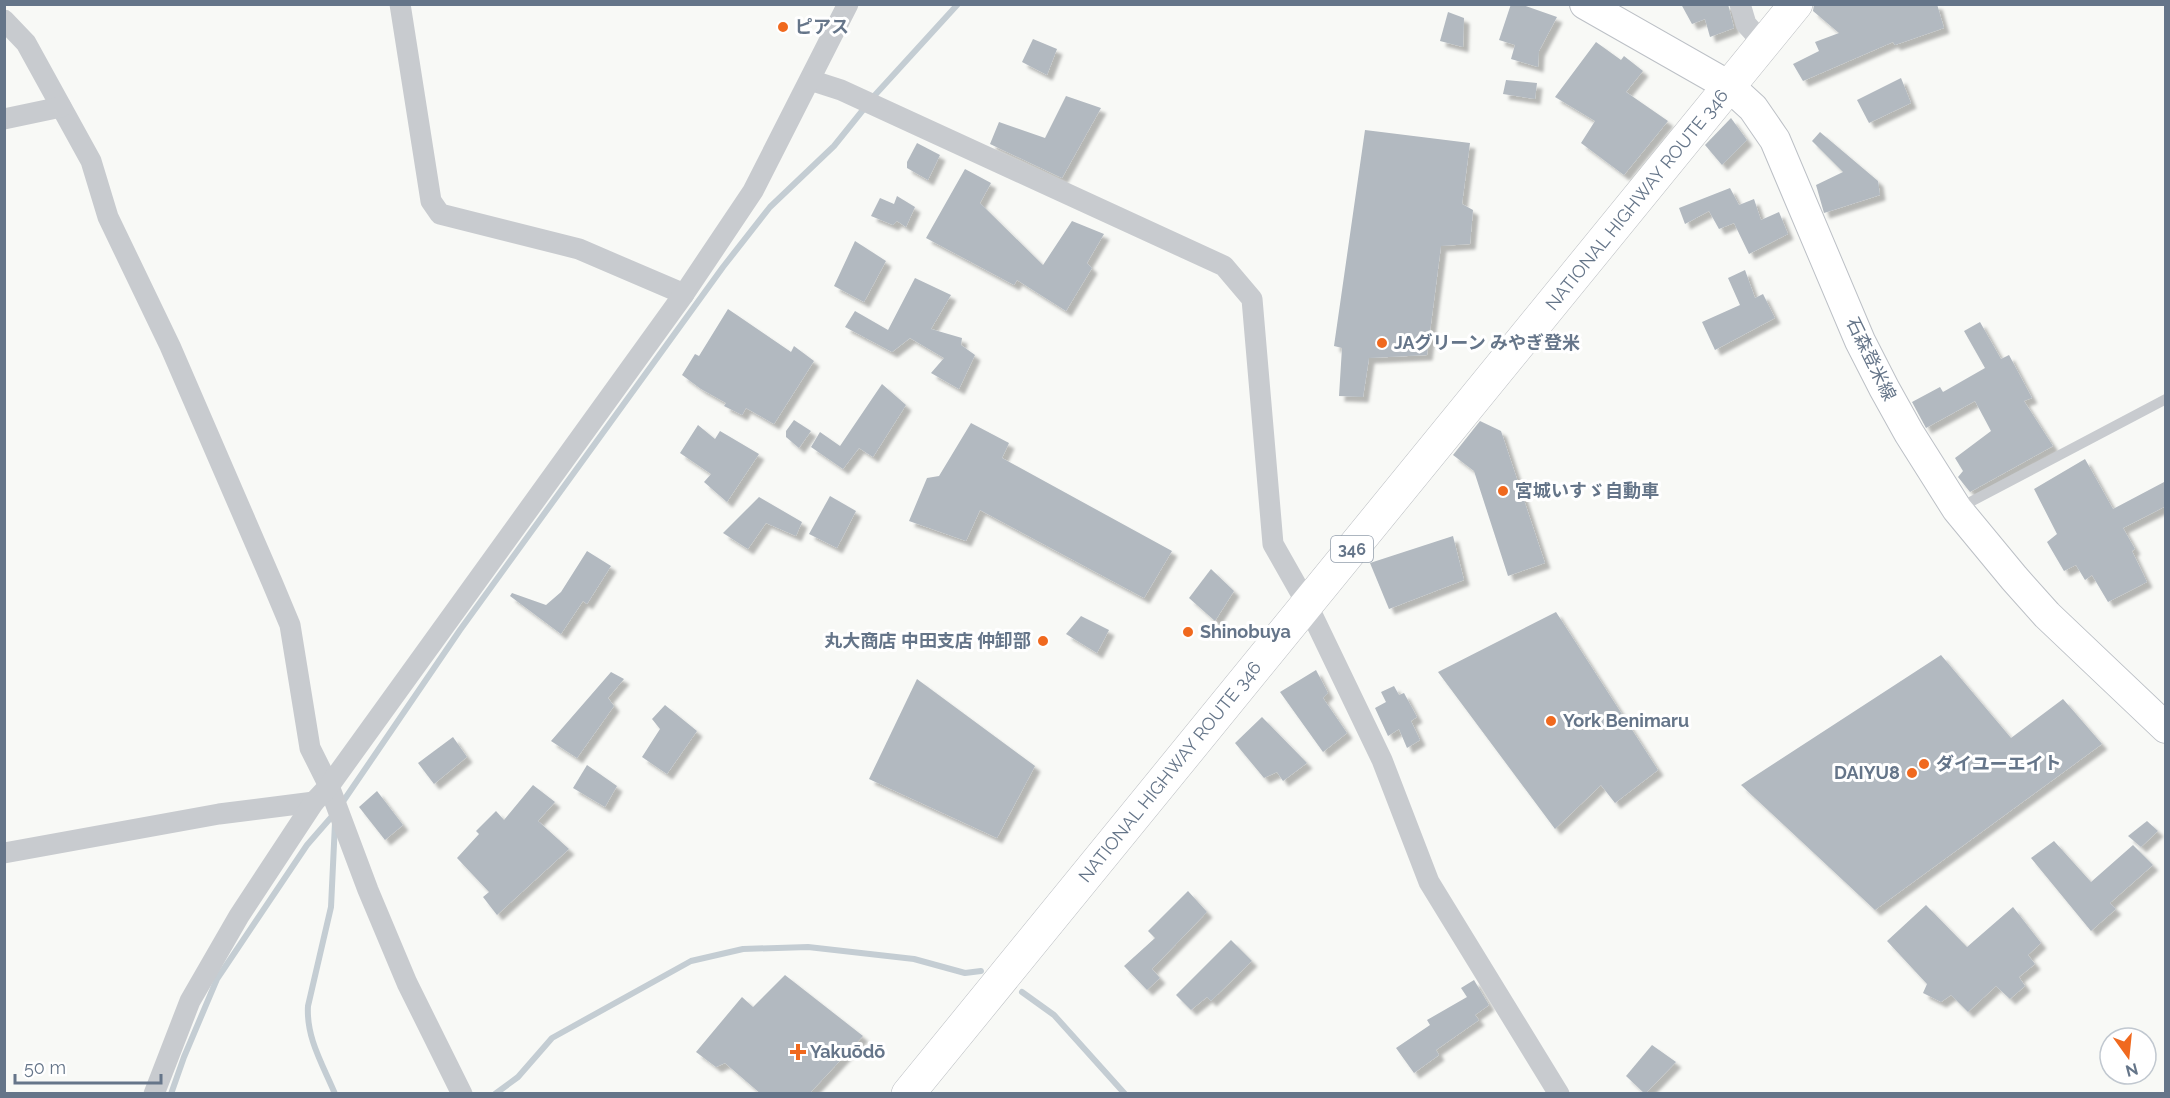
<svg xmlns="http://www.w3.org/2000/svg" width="2170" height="1098" viewBox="0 0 2170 1098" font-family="Raleway,'Noto Sans JP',sans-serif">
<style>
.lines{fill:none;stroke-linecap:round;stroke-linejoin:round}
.stream{stroke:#c4cdd3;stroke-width:6}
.building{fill:#b2b9c0;filter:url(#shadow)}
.secondary-casing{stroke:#bcc0c6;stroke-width:32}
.highway-casing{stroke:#babdc1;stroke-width:34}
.lane{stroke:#c8cbcf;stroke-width:10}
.street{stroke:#c8cbcf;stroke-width:21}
.secondary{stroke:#fff;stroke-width:30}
.highway{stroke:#fff;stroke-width:33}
.poi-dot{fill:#f0691e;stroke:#fff;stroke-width:2}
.labels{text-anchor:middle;stroke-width:6;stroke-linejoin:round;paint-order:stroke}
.shield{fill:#fff;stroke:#939eac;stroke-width:1.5}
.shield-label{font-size:16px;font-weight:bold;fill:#657589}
.poi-label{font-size:18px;font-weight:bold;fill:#657589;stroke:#fff;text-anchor:start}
.street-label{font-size:18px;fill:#657589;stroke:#fff}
</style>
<defs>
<filter id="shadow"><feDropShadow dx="5.5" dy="5.5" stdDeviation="1.5" flood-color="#0004"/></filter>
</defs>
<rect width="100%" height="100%" fill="#f8f9f6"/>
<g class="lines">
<g class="stream">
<path d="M342,803L460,630L723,267L770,207L834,146L875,95L958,4"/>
<path d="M335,823L331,907L308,1006C306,1038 323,1065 335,1094"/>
<path d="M1022,992L1054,1015L1125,1094"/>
<path d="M171,1094L184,1057L217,979L307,845L334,814"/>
<path d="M495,1094L518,1077L552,1038L691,961L743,949L808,947L914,959L965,973L981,971"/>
</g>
</g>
<g class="building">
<path d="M1511,4H1520L1557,17L1539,51L1538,67L1511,59L1515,45L1499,40Z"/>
<path d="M1681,4H1728L1734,28L1710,37L1705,19L1692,24Z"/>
<path d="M1814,4H1937L1944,28L1895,45L1893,42L1803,81L1793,64L1819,51L1815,42L1839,33L1813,11Z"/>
<path d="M1448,12L1464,18L1463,47L1440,41Z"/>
<path d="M1033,39L1057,49L1047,75L1022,62Z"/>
<path d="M1596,42L1621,60L1624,56L1643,71L1626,92L1668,121L1624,175L1581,143L1595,121L1555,97Z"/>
<path d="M1901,78L1911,103L1869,123L1857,100Z"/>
<path d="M1506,80L1537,83L1535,99L1503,94Z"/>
<path d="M1066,96L1101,108L1062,178L990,144L999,122L1045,138Z"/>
<path d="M1731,118L1747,140L1722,165L1705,145Z"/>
<path d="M1365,130L1470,143L1462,204L1473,210L1470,244L1441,246L1427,355L1369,358L1363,397L1339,396L1342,348L1334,346Z"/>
<path d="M1820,132L1878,181L1880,195L1824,213L1816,185L1843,172L1812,141Z"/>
<path d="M917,143L940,155L928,180L907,168V162Z"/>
<path d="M965,169L991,183L980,203L1043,265L1072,221L1104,234L1087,263L1092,268L1066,311L1017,280L1014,285L926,238Z"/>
<path d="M1730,188L1739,205L1754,199L1761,220L1779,212L1788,234L1749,254L1734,223L1719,229L1709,211L1685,224L1679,208Z"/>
<path d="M897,196L915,207L906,227L897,221L893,225L871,216L880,198L894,204Z"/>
<path d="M855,241L886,261L864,302L834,286Z"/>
<path d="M1745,270L1755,298L1763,294L1775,318L1715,350L1702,322L1740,305L1728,278Z"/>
<path d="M915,278L951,295L931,329L962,338L961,345L975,355L959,389L931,373L944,358L910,338L892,352L845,327L855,311L888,330Z"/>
<path d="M728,309L791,352L794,346L814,361L774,424L746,408L742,415L724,406L726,403L701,389L682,375L695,354L699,356Z"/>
<path d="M1980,322L2001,359L2009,355L2032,398L2024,401L2053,446L1970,492L1958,477L1963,471L1955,458L1991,431L1975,401L1926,428L1912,402L1940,387L1943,392L1985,368L1964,331Z"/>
<path d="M882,384L906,405L873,457L859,448L843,469L811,447L820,432L840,446Z"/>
<path d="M794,420L811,431L799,448L786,437V431Z"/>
<path d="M1480,421L1501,431L1545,563L1508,576L1474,471L1453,455Z"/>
<path d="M971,423L1009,443L1002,458L1172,551L1144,598L980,510L966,541L909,521L927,478L939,476Z"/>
<path d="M698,425L715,439L720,431L759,454L727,502L704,482L711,474L680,453Z"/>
<path d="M2085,459L2113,509L2166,481V506L2123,528L2135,549L2132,551L2147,582L2108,602L2092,575L2085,580L2076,565L2064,571L2047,542L2057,534L2034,489Z"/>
<path d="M830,496L856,511L837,548L809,534Z"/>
<path d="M759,497L802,522L796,536L766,523L748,549L723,533Z"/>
<path d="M1453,536L1464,580L1389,609L1370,563Z"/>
<path d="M587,551L611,566L587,604L583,601L561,634L510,596L512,593L546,605L561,592Z"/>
<path d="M1211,569L1234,591L1215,621L1189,598Z"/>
<path d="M1556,612L1658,770L1615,803L1601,785L1555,829L1438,672Z"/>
<path d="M1081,616L1109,630L1097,653L1066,634Z"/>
<path d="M1941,655L2011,738L2063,699L2102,744L1875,910L1741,785Z"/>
<path d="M1316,670L1328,693L1323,698L1347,733L1323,752L1280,692Z"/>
<path d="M611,672L624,679L608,698L614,706L577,758L551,741Z"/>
<path d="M917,679L1035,766L997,838L869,779Z"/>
<path d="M1394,686L1399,695L1404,693L1417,717L1411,721L1420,740L1407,748L1399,729L1388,736L1375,708L1386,702L1381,692Z"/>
<path d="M665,705L697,731L667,774L642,757L660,729L652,719Z"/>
<path d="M1262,717L1307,763L1283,781L1277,772L1264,778L1235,743Z"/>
<path d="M453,737L467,757L434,784L418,763Z"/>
<path d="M587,765L617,786L605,807L573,788Z"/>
<path d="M533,785L555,802L538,821L569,849L497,915L483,897L489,892L457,858L479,834L476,831L496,811L504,820Z"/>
<path d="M377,791L403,825L385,840L359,807Z"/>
<path d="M2147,821L2158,831L2141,847L2128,836Z"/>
<path d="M2054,841L2091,882L2133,845L2153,865L2110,903L2116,909L2091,931L2031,858Z"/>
<path d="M1188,891L1207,912L1152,969L1160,978L1147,990L1124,966L1155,938L1148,931Z"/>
<path d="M1926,905L1967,947L2013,907L2041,943L2028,955L2035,964L2019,977L2025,986L2010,999L1996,986L1968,1012L1951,995L1941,1002L1923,993L1927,984L1887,941Z"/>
<path d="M1231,940L1252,961L1211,1001L1207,997L1191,1010L1176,995Z"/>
<path d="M785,975L863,1036L809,1094H761L725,1063L716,1067L696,1052L742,997L753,1007Z"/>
<path d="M1474,980L1489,1005L1475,1015L1479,1020L1436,1050L1439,1055L1414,1073L1396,1048L1430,1025L1427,1020L1467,997L1461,988Z"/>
<path d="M1652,1045L1676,1062L1645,1094L1626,1076Z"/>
</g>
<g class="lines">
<g class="secondary-casing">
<path id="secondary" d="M1585,4L1729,86L1753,108L1775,140L1860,341L1884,388L1909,433L1957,509L2014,578L2047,615L2166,728"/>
</g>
<g class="highway-casing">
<path id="highway" d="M908,1094L1796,4"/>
</g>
<path class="lane" d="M1959,508L2166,399"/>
<g class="street">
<path d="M400,4L431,201L440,214L579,249L684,294"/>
<path d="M1740,4L1746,24L1764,44"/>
<path d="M4,20L26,43L91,161L108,217L170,346L272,582L290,625L310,748L329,786L368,890L407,983L462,1094"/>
<path d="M810,80L841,90L1224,266L1252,299L1273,544L1307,604L1382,760L1429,882L1559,1094"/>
<path d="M4,119L61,107"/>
<path d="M4,853L219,814L314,802"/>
<path d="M154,1094L190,1001L239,916L314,802L329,786L684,294L753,191L848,4"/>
</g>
<use href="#secondary" class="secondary"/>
<use href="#highway" class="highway"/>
</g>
<g class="poi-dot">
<circle cx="783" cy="27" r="6"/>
<circle cx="1382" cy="343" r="6"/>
<circle cx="1503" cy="491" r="6"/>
<circle cx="1188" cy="632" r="6"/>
<circle cx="1043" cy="641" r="6"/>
<circle cx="1551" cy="721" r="6"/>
<circle cx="1924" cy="764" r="6"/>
<circle cx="1912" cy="773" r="6"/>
<path d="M795 1043h6v6h6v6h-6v6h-6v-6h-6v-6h6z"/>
</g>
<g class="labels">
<rect class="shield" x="1331" y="536" width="42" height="26" rx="4.5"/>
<g class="shield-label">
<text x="1352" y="555">346</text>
</g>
<g class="poi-label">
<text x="795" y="33">ピアス</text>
<text x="1394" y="349">JAグリーン みやぎ登米</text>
<text x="1515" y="497">宮城いすゞ自動車</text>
<text x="1200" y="638">Shinobuya</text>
<text x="1031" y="647" text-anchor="end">丸大商店 中田支店 仲卸部</text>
<text x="1563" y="727">York Benimaru</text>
<text x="1936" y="770">ダイユーエイト</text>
<text x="1900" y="779" text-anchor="end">DAIYU8</text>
<text x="810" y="1058">Yakuōdō</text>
</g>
<g class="street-label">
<text transform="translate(1637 200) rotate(-51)" y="6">NATIONAL HIGHWAY ROUTE 346</text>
<text transform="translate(1871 359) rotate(64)" y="6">石森登米線</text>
<text transform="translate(1170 772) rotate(-51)" y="6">NATIONAL HIGHWAY ROUTE 346</text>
</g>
</g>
<rect width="2170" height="1098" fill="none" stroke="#657589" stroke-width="12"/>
<g transform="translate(2128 1056) rotate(165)"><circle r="28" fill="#ffffff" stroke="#c1c8d0" stroke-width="1.5"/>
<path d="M0-4.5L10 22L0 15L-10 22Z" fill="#f0691e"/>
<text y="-9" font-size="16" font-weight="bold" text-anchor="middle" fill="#657589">N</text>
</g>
<path d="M15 1074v9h146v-9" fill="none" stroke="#657589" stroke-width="3"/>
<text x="24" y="1074" font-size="18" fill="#657589" stroke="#ffffff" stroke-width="4.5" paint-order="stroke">50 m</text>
</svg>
